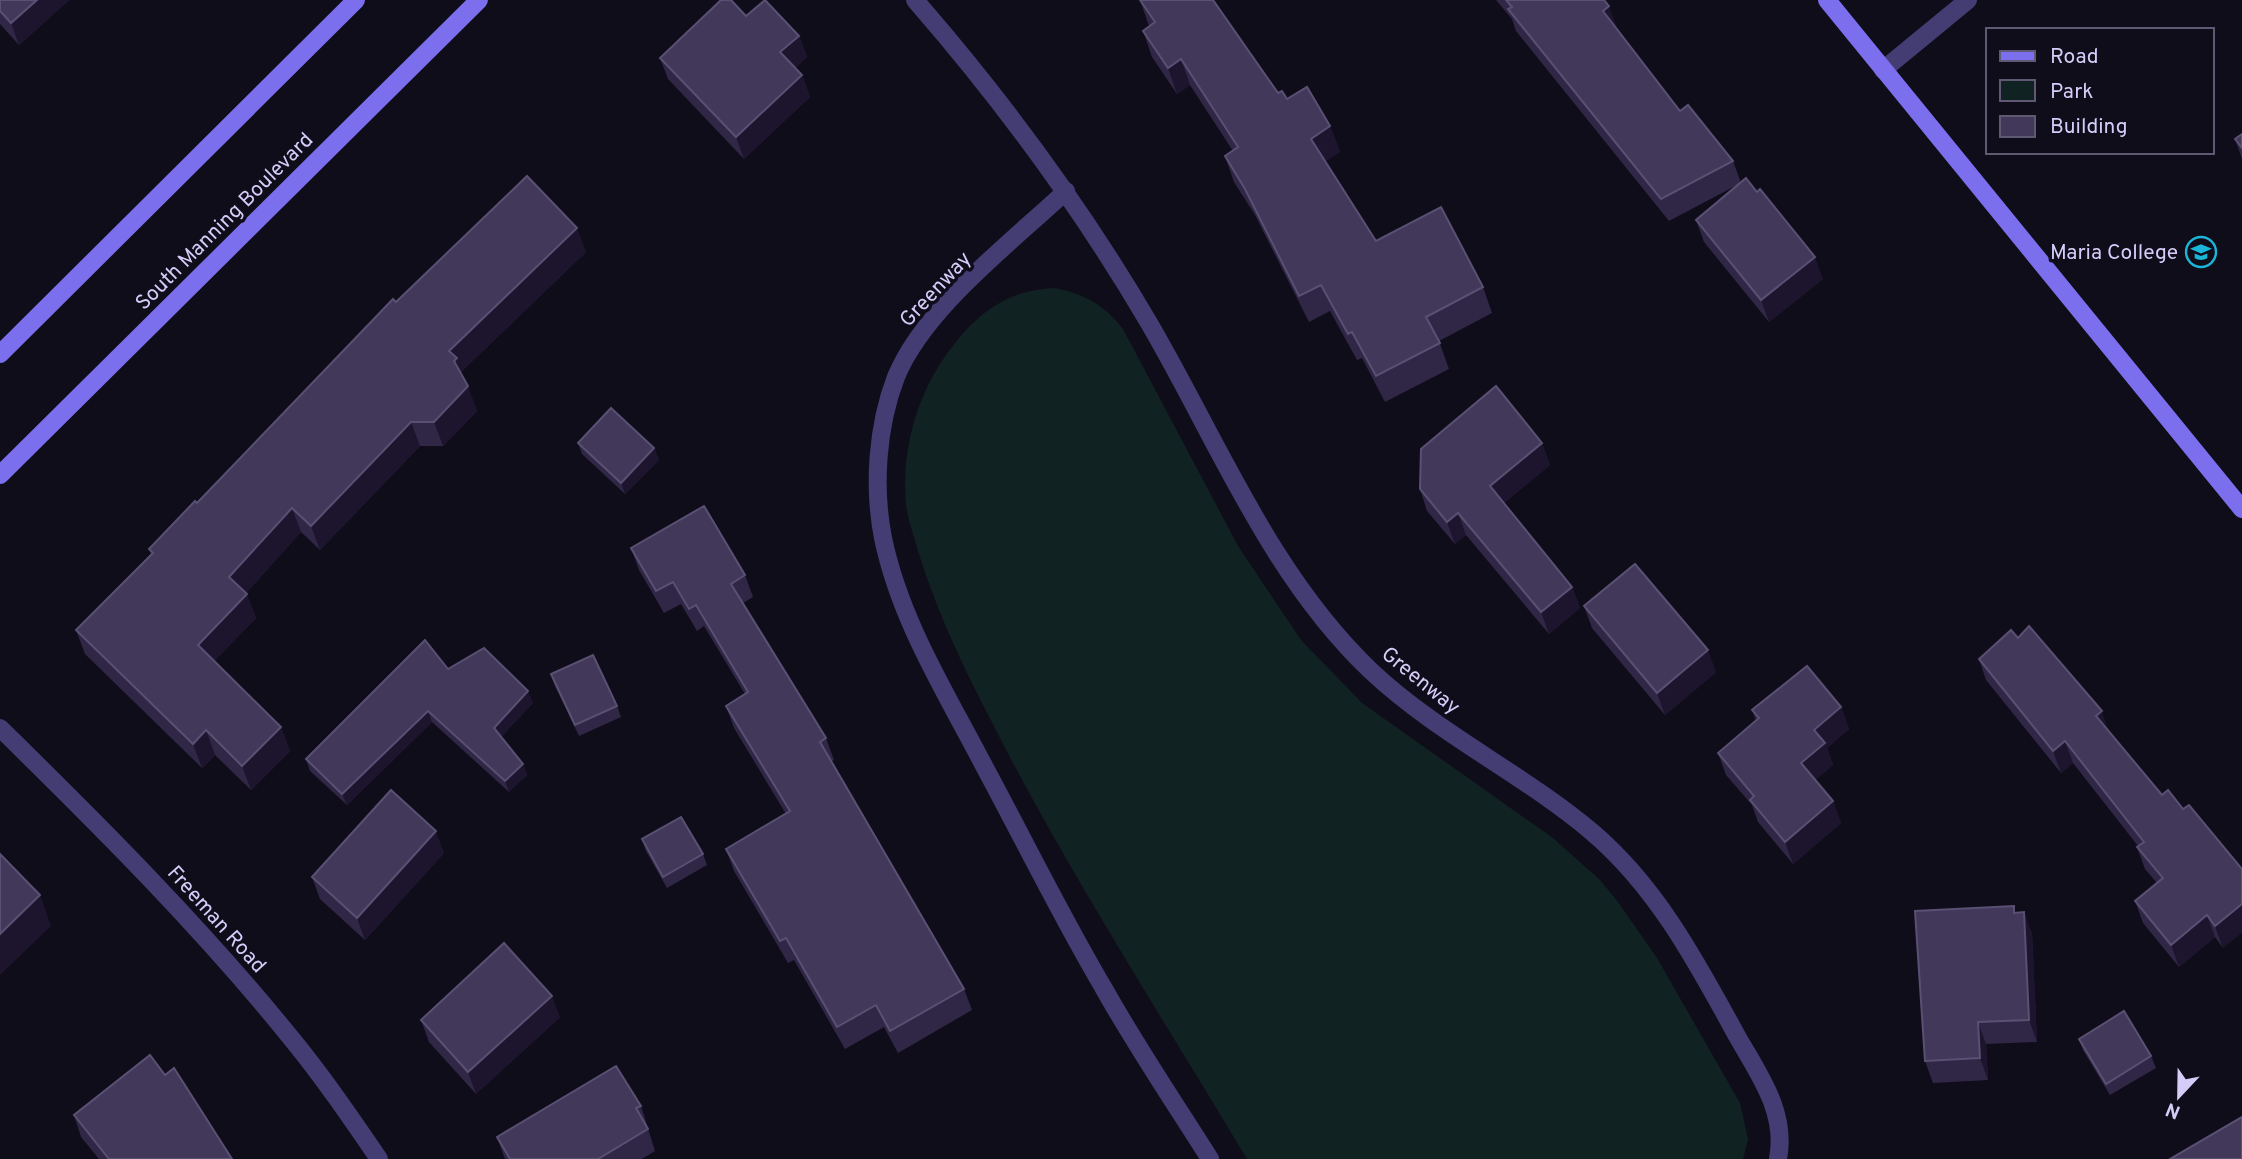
<svg xmlns="http://www.w3.org/2000/svg" width="2242" height="1159" viewBox="0 0 2242 1159" font-family="Overpass,sans-serif">
<style>
.green{fill:#112223}
.lines{fill:none;stroke-linecap:round;stroke-linejoin:round}
.lane{stroke:#443d74;stroke-width:18}
.street{stroke:#443d74;stroke-width:18}
.secondary{stroke:#7c6fed;stroke-width:18}
.wall{fill:#302746}
.shaded-wall{fill:#1c152d}
.building{fill:#42395a;stroke:#595073;stroke-width:2}
.labels{text-anchor:middle;stroke-width:7;stroke-linejoin:round;paint-order:stroke}
.street-label{font-size:21px;fill:#d5ccf9;stroke:#100d1a}
.poi-label{font-size:21px;fill:#d5ccf9;stroke:#100d1a;text-anchor:end}
</style>
<rect width="100%" height="100%" fill="#100d1a"/>
<path class="green" d="M1053,288C1081,292 1105,305 1123,329L1238,546L1301,640L1362,703L1553,838L1600,880L1618,902L1657,958L1740,1103L1748,1139L1743,1159H1247C1156,1007 1058,856 979,697C955,650 934,602 918,551C914,536 908,520 906,505C901,453 916,397 946,355C974,316 1003,291 1053,288Z"/>
<g class="lines">
<path class="lane" d="M1883,70L1968,0"/>
<g class="street">
<path d="M915,0C1003,101 1081,207 1149,323C1218,441 1270,575 1371,671C1438,734 1522,773 1592,832C1657,887 1697,963 1737,1036C1759,1075 1787,1112 1778,1159"/>
<path d="M1066,191C1012,242 924,308 896,377C877,426 873,487 883,538C900,620 945,691 983,764C1023,838 1060,914 1103,987C1136,1046 1174,1102 1210,1159"/>
<path d="M0,728C101,827 202,928 291,1038C323,1077 351,1118 379,1159"/>
</g>
<g class="secondary">
<path d="M1827,0L2242,509"/>
<path d="M0,354L356,0"/>
<path d="M0,475L479,0"/>
</g>
</g>
<g class="wall">
<path d="M0,0H69L19,45L0,24Z"/>
<path d="M1140,0L1287,99L1330,126L1340,152L1325,161L1376,241L1483,287L1492,313L1439,341L1449,369L1385,402L1362,358L1357,360L1330,311L1309,322L1255,215L1234,182L1225,156L1233,151L1190,85L1177,94L1152,57L1143,31L1149,26Z"/>
<path d="M1496,0H1604L1617,28L1616,29L1680,111L1733,161L1741,183L1823,279L1769,322L1704,242L1696,220L1739,184L1669,221L1516,31L1512,19Z"/>
<path d="M746,16L799,36L807,57L795,68L802,75L810,97L744,159L668,79L660,58Z"/>
<path d="M2242,134V159L2235,139Z"/>
<path d="M586,252L461,372L477,411L443,446H420L320,550L301,532L246,593L256,618L214,661L281,727L290,751L251,790L215,755L202,768L85,654L76,630L151,554L149,549L197,503L396,302Z"/>
<path d="M578,443L654,448L659,460L625,494L582,454Z"/>
<path d="M1542,443L1550,465L1504,503L1572,587L1580,608L1549,634L1466,535L1455,544L1427,511L1420,489Z"/>
<path d="M631,548L745,575L753,597L743,603L826,738L834,760L832,761L964,989L972,1010L898,1053L884,1027L845,1049L794,960L788,963L734,871L726,849L786,814L734,728L726,706L745,694L704,626L697,631L681,604L664,613L639,570Z"/>
<path d="M1584,606L1716,672L1665,715L1592,628Z"/>
<path d="M2018,638L2109,732L2162,795L2168,790L2223,948L2215,937L2179,967L2143,923L2135,901L2157,883L2145,869L2137,847L2138,846L2073,763L2061,773L1986,680L1979,659Z"/>
<path d="M448,669L533,703L501,737L523,764L527,775L509,792L432,722L347,805L310,771L306,759Z"/>
<path d="M551,674L617,706L621,717L579,736L555,686Z"/>
<path d="M1841,707L1849,729L1827,748L1833,765L1815,780L1833,801L1841,823L1793,864L1758,822L1752,805L1726,775L1718,753L1756,721L1752,710Z"/>
<path d="M642,839L703,854L707,865L667,888L646,851Z"/>
<path d="M444,853L365,940L320,899L312,877Z"/>
<path d="M2017,912L2032,933L2037,1042L1986,1044L1988,1080L1933,1083L1925,1061Z"/>
<path d="M560,1017L476,1094L429,1042L421,1020Z"/>
<path d="M2079,1039L2151,1056L2156,1068L2110,1095L2083,1050Z"/>
<path d="M641,1106L655,1151L642,1159H505L497,1137Z"/>
<path d="M74,1115L232,1159H99L81,1137Z"/>
</g>
<g class="shaded-wall">
<path d="M37,0H69L19,45L11,23Z"/>
<path d="M1609,6L1617,28L1611,33L1603,11Z"/>
<path d="M799,36L807,57L788,74L780,52Z"/>
<path d="M1181,59L1190,85L1177,94L1168,68Z"/>
<path d="M802,75L810,97L744,159L736,137Z"/>
<path d="M1330,126L1340,152L1320,165L1311,139Z"/>
<path d="M577,228L586,252L461,372L465,383L449,351Z"/>
<path d="M1815,257L1823,279L1769,322L1761,300Z"/>
<path d="M468,386L477,411L443,446L434,422Z"/>
<path d="M411,422L420,446L320,550L311,526Z"/>
<path d="M1542,443L1550,465L1498,508L1490,486Z"/>
<path d="M654,448L659,460L625,494L621,483Z"/>
<path d="M292,508L301,532L238,602L229,577Z"/>
<path d="M1458,513L1466,535L1455,544L1447,522Z"/>
<path d="M1572,587L1580,608L1549,634L1541,612Z"/>
<path d="M247,594L256,618L207,669L198,645Z"/>
<path d="M1708,650L1716,672L1665,715L1657,693Z"/>
<path d="M528,691L533,703L499,739L494,728Z"/>
<path d="M1841,707L1849,729L1827,748L1833,765L1809,785L1801,763L1814,730Z"/>
<path d="M428,711L432,722L347,805L342,794Z"/>
<path d="M2102,711L2109,733L2096,716Z"/>
<path d="M281,727L290,751L251,790L242,766Z"/>
<path d="M206,730L215,755L202,768L193,744Z"/>
<path d="M2065,741L2073,763L2061,773L2053,751Z"/>
<path d="M523,764L527,775L509,792L505,781Z"/>
<path d="M1833,801L1841,823L1793,864L1785,842Z"/>
<path d="M436,831L444,853L365,940L357,918Z"/>
<path d="M40,895L51,926L0,975V934Z"/>
<path d="M2242,904V933L2223,948L2215,926Z"/>
<path d="M2024,912L2032,933L2037,1042L2029,1020Z"/>
<path d="M2207,915L2215,937L2179,967L2171,945Z"/>
<path d="M552,996L560,1017L476,1094L468,1072Z"/>
<path d="M1978,1022L1986,1044L1988,1080L1980,1058Z"/>
</g>
<g class="building">
<path d="M0,0H37L11,23L0,11Z"/>
<path d="M721,0H731L746,16L765,0L799,36L780,52L802,75L736,137L660,58Z"/>
<path d="M1140,0H1213L1278,93L1282,91L1287,99L1307,87L1330,126L1311,139L1376,241L1441,207L1483,287L1426,317L1440,343L1376,376L1352,332L1348,334L1321,285L1299,296L1245,189L1225,156L1238,147L1181,59L1168,68L1143,31L1155,22Z"/>
<path d="M1506,0H1604L1609,6L1603,11L1680,111L1688,105L1733,161L1661,199L1508,9L1512,7Z"/>
<path d="M2242,134V148L2235,139Z"/>
<path d="M527,176L577,228L449,351L457,358L454,361L468,386L434,422H411L311,526L292,508L229,577L247,594L198,645L281,727L242,766L206,730L193,744L76,630L153,553L149,549L195,501L197,503L393,299L396,302Z"/>
<path d="M1746,178L1757,192L1760,189L1815,257L1761,300L1696,220Z"/>
<path d="M1496,386L1542,443L1490,486L1572,587L1541,612L1458,513L1447,522L1420,489L1421,449Z"/>
<path d="M611,408L654,448L621,483L578,443Z"/>
<path d="M704,506L745,575L731,584L826,738L820,742L964,989L890,1031L876,1005L837,1027L786,938L780,941L726,849L790,811L726,706L748,692L696,605L689,609L673,582L656,591L631,548Z"/>
<path d="M1635,564L1708,650L1657,693L1584,606Z"/>
<path d="M2029,626L2102,711L2096,716L2162,795L2168,790L2183,809L2189,805L2242,869V904L2215,926L2207,915L2171,945L2135,901L2163,878L2137,847L2144,842L2065,741L2053,751L1979,659L2011,630L2018,638Z"/>
<path d="M425,640L448,669L484,648L528,691L494,728L523,764L505,781L428,711L342,794L306,759Z"/>
<path d="M593,655L617,706L575,725L551,674Z"/>
<path d="M1807,666L1841,707L1814,730L1825,743L1801,763L1833,801L1785,842L1750,800L1754,796L1718,753L1759,718L1752,710Z"/>
<path d="M391,790L436,831L357,918L312,877Z"/>
<path d="M681,817L703,854L663,877L642,839Z"/>
<path d="M0,854L40,895L0,934Z"/>
<path d="M2014,906V913L2024,912L2029,1020L1978,1022L1980,1058L1925,1061L1915,911Z"/>
<path d="M504,943L552,996L468,1072L421,1020Z"/>
<path d="M2124,1011L2151,1056L2106,1084L2079,1039Z"/>
<path d="M150,1055L165,1075L174,1068L232,1159H109L74,1115Z"/>
<path d="M616,1066L641,1106L636,1108L648,1129L598,1159H510L497,1137Z"/>
<path d="M2242,1117V1159H2170Z"/>
</g>
<defs>
<g id="university-ring" transform="scale(1.575)"><circle r="9.5" fill="#100d1a" stroke="#1ab5d7" stroke-width="1.5"/><path d="M0-5L7-2L0 1L-7-2ZM-4 1L0 2.5L4 1V4Q0 6-4 4Z" fill="#1ab5d7"/></g>
</defs>
<g fill-rule="evenodd">
<use href="#university-ring" x="2201" y="252"/>
</g>
<g class="labels">
<g class="street-label">
<text transform="translate(224 221) rotate(-45)" y="7">South Manning Boulevard</text>
<text transform="translate(935 289) rotate(-47)" y="7">Greenway</text>
<text transform="translate(1421 680) rotate(39)" y="7">Greenway</text>
<text transform="translate(217 919) rotate(48)" y="7">Freeman Road</text>
</g>
<g class="poi-label">
<text x="2178" y="259">Maria College</text>
</g>
</g>
<rect x="1986" y="28" width="228" height="126" fill="#100d1a" stroke="#5f5973" stroke-width="2"/>
<rect x="2000" y="51" width="35" height="10" fill="#7c6fed" stroke="#5f5973" stroke-width="2"/>
<text x="2050" y="63" font-size="21" fill="#d5ccf9">Road</text>
<rect x="2000" y="80" width="35" height="21" fill="#112223" stroke="#5f5973" stroke-width="2"/>
<text x="2050" y="98" font-size="21" fill="#d5ccf9">Park</text>
<rect x="2000" y="116" width="35" height="21" fill="#42395a" stroke="#5f5973" stroke-width="2"/>
<text x="2050" y="133" font-size="21" fill="#d5ccf9">Building</text>
<g transform="translate(2179 1096) rotate(202)" stroke="#100d1a" stroke-width="5" paint-order="stroke">
<path d="M0-5L12 26L0 18L-12 26Z" fill="#d5ccf9"/>
<text y="-10" font-size="19" font-weight="bold" text-anchor="middle" fill="#d5ccf9">N</text>
</g>
</svg>
